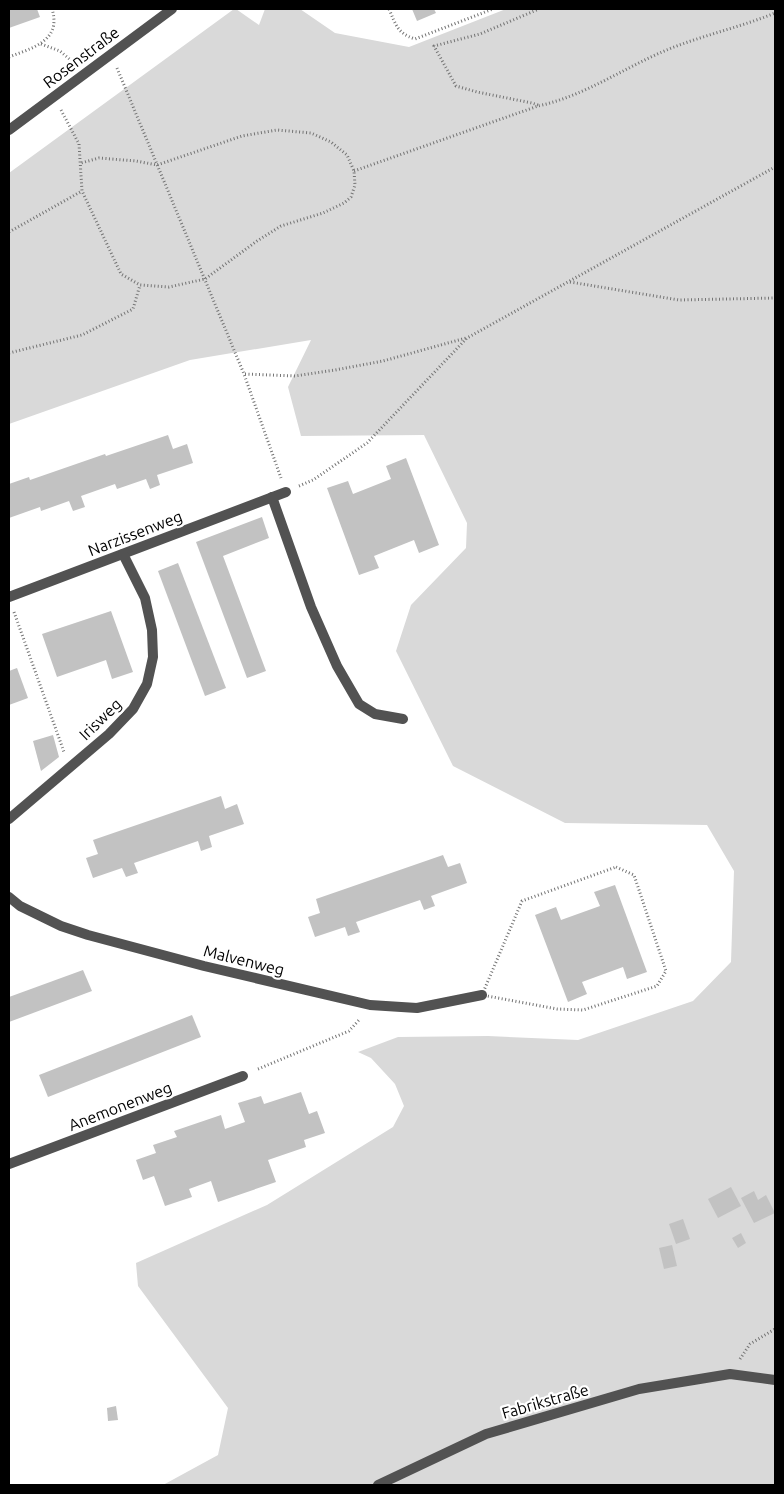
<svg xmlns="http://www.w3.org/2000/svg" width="784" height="1494" viewBox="0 0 784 1494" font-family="Ubuntu,sans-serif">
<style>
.green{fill:#d9d9d9}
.building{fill:#c2c2c2}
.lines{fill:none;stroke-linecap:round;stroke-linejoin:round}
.path{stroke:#747474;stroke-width:3;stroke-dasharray:1 2.5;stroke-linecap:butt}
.lane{stroke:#525252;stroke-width:10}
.street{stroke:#525252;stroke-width:10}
.labels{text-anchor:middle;stroke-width:4.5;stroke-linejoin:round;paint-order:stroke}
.street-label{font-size:16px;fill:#000;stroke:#fff}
</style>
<rect width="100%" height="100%" fill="#fff"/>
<path class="green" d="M234,9H236L259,25L265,9H300L335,33L409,47L506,9H775V1485H163L218,1455L228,1408L138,1286L136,1263L267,1205L393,1127L404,1106L395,1084L371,1058L358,1052L398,1037L488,1036L578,1040L693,1001L731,962L734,871L707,825L565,823L453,766L396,651L411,605L466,548L467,523L424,435L301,436L288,387L311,340L190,360L9,424V173Z"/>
<g class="building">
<path d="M9,9H37L40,17L9,28Z"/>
<path d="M412,9H434L436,13L417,21Z"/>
<path d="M168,435L173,449L187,444L193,463L157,475L160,485L150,489L146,479L117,489L115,484L81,496L85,507L73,511L69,501L41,511L40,507L9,518V484L29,477L30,480L105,454L106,456Z"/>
<path d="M406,458L439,545L419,553L414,540L374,556L379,568L359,575L327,488L348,481L353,494L391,479L386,466Z"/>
<path d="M262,517L269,538L223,556L266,671L247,678L196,542Z"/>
<path d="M178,563L226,688L205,696L158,571Z"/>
<path d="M111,611L133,672L112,679L106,660L57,677L42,634Z"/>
<path d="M17,668L28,698L9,705V671Z"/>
<path d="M53,735L59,757L41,771L33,741Z"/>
<path d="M221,796L225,809L237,804L244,824L209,836L212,847L201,851L198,841L134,863L138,873L126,877L122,868L93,878L86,858L98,854L93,840Z"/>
<path d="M443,855L448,867L460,863L467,883L431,896L435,906L424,910L420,900L356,922L360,932L348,936L345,927L315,937L308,917L320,913L316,899Z"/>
<path d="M615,885L647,972L627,979L623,967L582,982L587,994L568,1002L535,915L556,907L561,920L600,906L594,892Z"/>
<path d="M83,970L92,991L9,1022V997Z"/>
<path d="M192,1015L201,1037L48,1097L39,1075Z"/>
<path d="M301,1092L309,1114L317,1111L325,1133L304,1140L306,1147L268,1160L276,1182L218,1202L211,1181L189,1189L192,1197L165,1206L154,1176L143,1180L136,1160L156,1153L153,1145L177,1137L174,1131L221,1115L225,1129L245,1122L238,1103L261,1096L264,1104Z"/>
<path d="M731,1187L741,1206L718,1218L708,1199Z"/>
<path d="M754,1191L758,1200L766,1195L775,1213L754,1223L741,1198Z"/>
<path d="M683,1219L690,1239L676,1244L669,1224Z"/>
<path d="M741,1233L746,1243L738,1248L732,1238Z"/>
<path d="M672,1245L677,1266L664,1269L659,1248Z"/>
<path d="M116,1406L118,1420L108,1421L107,1408Z"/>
</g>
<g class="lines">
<g class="path">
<path d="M389,9C396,25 397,33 415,39L493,9"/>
<path d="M41,44L60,51L74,63"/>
<path d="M9,57C32,48 62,41 52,9"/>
<path d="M117,68L244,374L281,478"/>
<path d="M538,105L532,103L477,92L456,86L434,46L480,34L539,9"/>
<path d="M61,110L79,144L82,191L121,274L140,285L169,287L205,279L257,241L281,226L323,213L344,203L351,197L355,185L354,171L347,155L331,142L311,133L277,130L242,136L157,165L136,161L99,158L81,163"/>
<path d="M354,171L538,106C585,96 625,67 669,49C704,35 741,27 775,13"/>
<path d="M9,232L82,191"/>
<path d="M570,282L679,300L775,298"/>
<path d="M9,353L82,335L133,309L140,285"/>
<path d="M245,374L295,376L335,370L383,361L466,338"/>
<path d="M299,486L313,480L367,443L467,338L775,167"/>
<path d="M14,612L64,752"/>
<path d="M616,867L634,875L666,971L657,986L583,1010L557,1009L482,995L522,901Z"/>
<path d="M258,1069L349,1031L359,1020"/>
<path d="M740,1359L750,1344L775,1329"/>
</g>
<g class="lane">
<path d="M272,497L311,607L337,666L359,704L375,714L403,719"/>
<path d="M9,1164L243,1076"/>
<path d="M378,1485L486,1434L639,1389L730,1374L775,1380"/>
</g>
<g class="street">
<path d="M9,130L172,9"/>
<path d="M9,597L286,492"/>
<path d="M9,819L109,734L133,709L147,684L153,657L152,630L145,598L123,554"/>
<path d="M9,897L20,906L61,926L88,935L204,966L370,1005L417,1008L482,995"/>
</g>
</g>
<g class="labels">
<g class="street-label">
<text transform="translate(81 57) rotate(-37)" y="6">Rosenstraße</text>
<text transform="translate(135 533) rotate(-21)" y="6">Narzissenweg</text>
<text transform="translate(100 719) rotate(-44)" y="6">Irisweg</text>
<text transform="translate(244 960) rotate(14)" y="6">Malvenweg</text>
<text transform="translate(120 1106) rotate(-21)" y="6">Anemonenweg</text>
<text transform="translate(545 1401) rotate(-16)" y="6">Fabrikstraße</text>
</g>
</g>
<rect width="784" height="1494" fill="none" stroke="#000000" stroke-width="20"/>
</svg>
